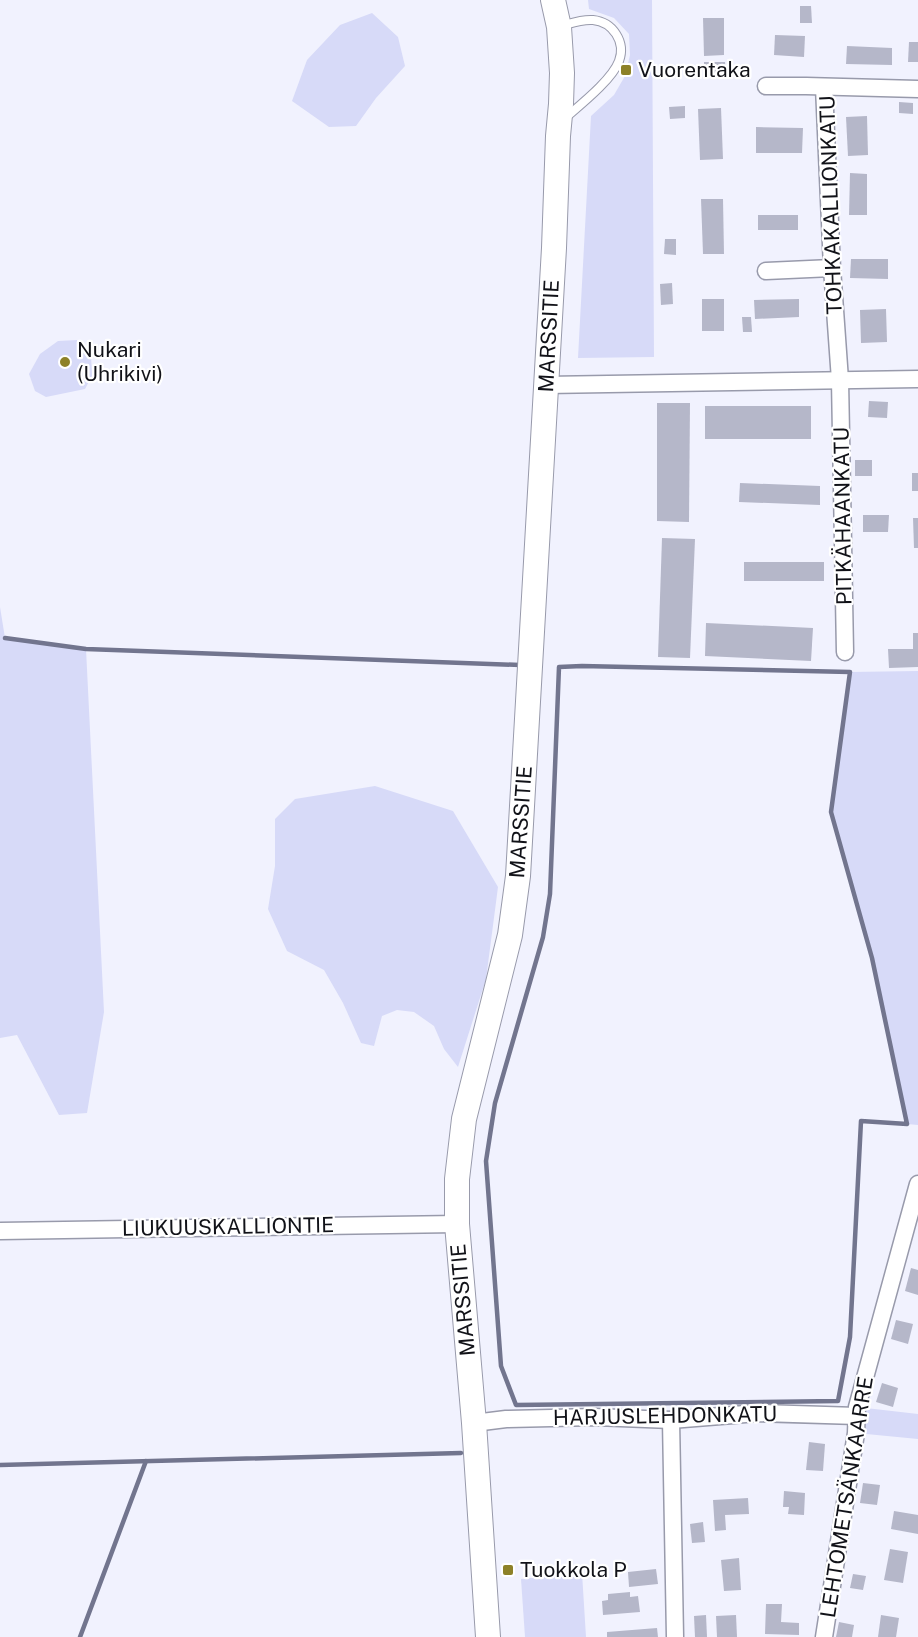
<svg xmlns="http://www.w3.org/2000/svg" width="918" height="1637" viewBox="0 0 918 1637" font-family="'Public Sans',sans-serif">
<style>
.green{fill:#d7daf8}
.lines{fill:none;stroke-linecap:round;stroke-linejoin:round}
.stream{stroke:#72758e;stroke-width:4.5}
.building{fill:#b5b7c9}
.service-casing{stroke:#989aab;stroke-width:10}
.minor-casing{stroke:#989aab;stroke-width:19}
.secondary-casing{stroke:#989aab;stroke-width:26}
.service{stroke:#fff;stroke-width:8}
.minor{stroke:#fff;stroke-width:16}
.secondary{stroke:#fff;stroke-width:24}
.poi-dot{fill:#8d8128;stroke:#fff;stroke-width:2}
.labels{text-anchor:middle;stroke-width:4.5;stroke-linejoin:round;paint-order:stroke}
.poi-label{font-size:21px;fill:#111218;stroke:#fff;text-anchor:start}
.street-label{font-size:21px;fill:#111218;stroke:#fff}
</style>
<rect width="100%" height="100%" fill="#f1f2fe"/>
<g class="green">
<path d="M588,0H652L654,357L578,358L591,116L614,95L625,76L630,55L629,34L614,18L589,9Z"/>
<path d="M372,13L398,37L405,66L376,98L356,126L329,127L292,101L307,60L340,25Z"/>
<path d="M77,340L91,354L92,376L85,389L46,397L35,391L29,374L40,354L58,341Z"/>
<path d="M0,607L5,638L86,649L104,1012L87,1113L59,1115L17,1035L0,1038Z"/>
<path d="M918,671V1125L907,1124L872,958L831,812L850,672Z"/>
<path d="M375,786L453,811L498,887L486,979L458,1067L444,1049L434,1026L414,1012L397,1010L382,1016L374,1046L361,1043L343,1003L324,970L287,951L268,909L275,866V819L295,799Z"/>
<path d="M857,1407L918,1414V1439L856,1433Z"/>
<path d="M582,1573L586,1637H525L521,1579Z"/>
</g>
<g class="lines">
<g class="stream">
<path d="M5,638L86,649L520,665"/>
<path d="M582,666L850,672L831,812L872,958L907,1124L861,1121L850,1337L838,1401L516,1405L501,1366L486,1161L495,1103L543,937L550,894L559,667Z"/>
<path d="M0,1465L461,1453"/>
<path d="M80,1637L146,1461"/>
</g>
</g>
<g class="building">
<path d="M800,6H811L812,23H800Z"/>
<path d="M703,18H724V55L704,56Z"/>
<path d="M775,35L805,36L804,57L774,55Z"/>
<path d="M909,42H918V62H908Z"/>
<path d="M847,46L892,48V65L846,64Z"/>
<path d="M704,62H725L726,72L704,73Z"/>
<path d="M899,102L913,103V114L899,113Z"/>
<path d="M685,106V118L670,119L669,107Z"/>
<path d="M721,108L723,159L700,160L698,109Z"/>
<path d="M867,116L868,155L848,156L846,117Z"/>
<path d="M756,127L803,128L802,153H756Z"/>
<path d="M850,173L867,174V215H849Z"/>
<path d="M701,199H723L724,254H703Z"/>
<rect x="758" y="215" width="40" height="15"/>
<path d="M665,239H676V255L664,254Z"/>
<path d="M851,259H888V279L850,278Z"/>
<path d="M672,283L673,304L661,305L660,284Z"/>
<rect x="702" y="299" width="22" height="32"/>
<path d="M799,299V317L755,319L754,300Z"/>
<path d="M886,309L887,342L861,343L860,310Z"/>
<path d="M742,317H751L752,332H743Z"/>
<path d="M869,401L888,402L887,418L868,417Z"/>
<path d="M657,403H690L689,522L657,521Z"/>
<rect x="705" y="406" width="106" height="33"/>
<rect x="855" y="460" width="17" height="16"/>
<rect x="912" y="473" width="6" height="18"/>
<path d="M740,483L820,486V505L739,502Z"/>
<path d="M863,515H889L888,532H863Z"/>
<path d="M913,518H918V548H914Z"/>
<path d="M662,538L695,539L690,658L658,657Z"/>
<rect x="744" y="562" width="80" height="19"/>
<path d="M706,623L813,628L811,661L705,656Z"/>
<path d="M913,633H918V667L889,668L888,649H913Z"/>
<path d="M911,1268L918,1270V1295L905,1291Z"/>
<path d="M896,1320L913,1324L908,1344L891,1339Z"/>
<path d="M882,1383L898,1388L893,1407L876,1402Z"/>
<path d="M809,1442L825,1444L823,1471L806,1470Z"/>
<path d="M863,1483L880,1485L877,1505L860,1503Z"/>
<path d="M784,1491L805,1493L804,1515L788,1514L789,1507H783Z"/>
<path d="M748,1498L749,1514L725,1515L726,1530L715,1531L713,1500Z"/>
<path d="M894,1511L918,1515V1534L891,1529Z"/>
<path d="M703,1522L705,1542L692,1543L690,1524Z"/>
<path d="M890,1549L908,1552L903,1583L884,1580Z"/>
<path d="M739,1558L741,1590L724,1591L721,1560Z"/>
<path d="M656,1569L658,1584L629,1587L628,1572Z"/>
<path d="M853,1574L866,1576L863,1590L850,1588Z"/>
<path d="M630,1592V1597L638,1596L640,1612L603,1615L602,1601L608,1600V1594Z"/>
<path d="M766,1604H782L781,1622L799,1623V1635L765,1634Z"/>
<path d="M706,1615L707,1637H695L694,1616Z"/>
<path d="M736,1615L737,1637H717L716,1616Z"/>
<path d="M881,1615L899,1618L896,1637H878Z"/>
<path d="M839,1622L854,1625L852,1637H836Z"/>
<path d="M657,1628L658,1637H607V1632Z"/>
</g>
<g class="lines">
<g class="service-casing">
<path id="service" d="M561,26C572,23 582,19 593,20C613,22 626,42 619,61C612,80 580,105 564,119"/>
</g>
<g class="minor-casing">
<g id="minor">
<path d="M766,86H806L918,89"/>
<path d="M824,87L832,268L840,380L845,652"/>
<path d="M766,271L832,268"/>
<path d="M546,385L918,379"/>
<path d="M0,1231L457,1224"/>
<path d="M671,1420L675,1637"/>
<path d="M474,1423L506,1419L595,1417L671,1420L758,1413L857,1416"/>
<path d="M824,1637L856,1433L857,1407L918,1184"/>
</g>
</g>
<g class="secondary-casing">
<path id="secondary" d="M488,1637L474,1423L457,1224V1179L464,1119L510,935L518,876L554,248L558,136L561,104L562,73L559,27L553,0"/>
</g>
<use href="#service" class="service"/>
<use href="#minor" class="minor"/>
<use href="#secondary" class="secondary"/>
</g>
<g class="poi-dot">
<rect x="620" y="64" width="12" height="12" rx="3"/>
<circle cx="65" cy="362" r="6"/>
<rect x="502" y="1564" width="12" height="12" rx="3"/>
</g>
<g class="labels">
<g class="poi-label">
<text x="638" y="77">Vuorentaka</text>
<text x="77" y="357">Nukari<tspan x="77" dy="24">(Uhrikivi)</tspan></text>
<text x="520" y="1577">Tuokkola P</text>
</g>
<g class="street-label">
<text transform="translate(831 205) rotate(-92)" y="7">TOHKAKALLIONKATU</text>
<text transform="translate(549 336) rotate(-87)" y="7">MARSSITIE</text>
<text transform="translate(843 516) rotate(-91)" y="7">PITKÄHAANKATU</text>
<text transform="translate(521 822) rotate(-86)" y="7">MARSSITIE</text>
<text transform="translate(228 1227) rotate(-1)" y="7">LIUKUUSKALLIONTIE</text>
<text transform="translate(463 1300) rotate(-95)" y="7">MARSSITIE</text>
<text transform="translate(665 1416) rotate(-1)" y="7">HARJUSLEHDONKATU</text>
<text transform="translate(847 1497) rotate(-81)" y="7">LEHTOMETSÄNKAARRE</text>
</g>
</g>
</svg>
